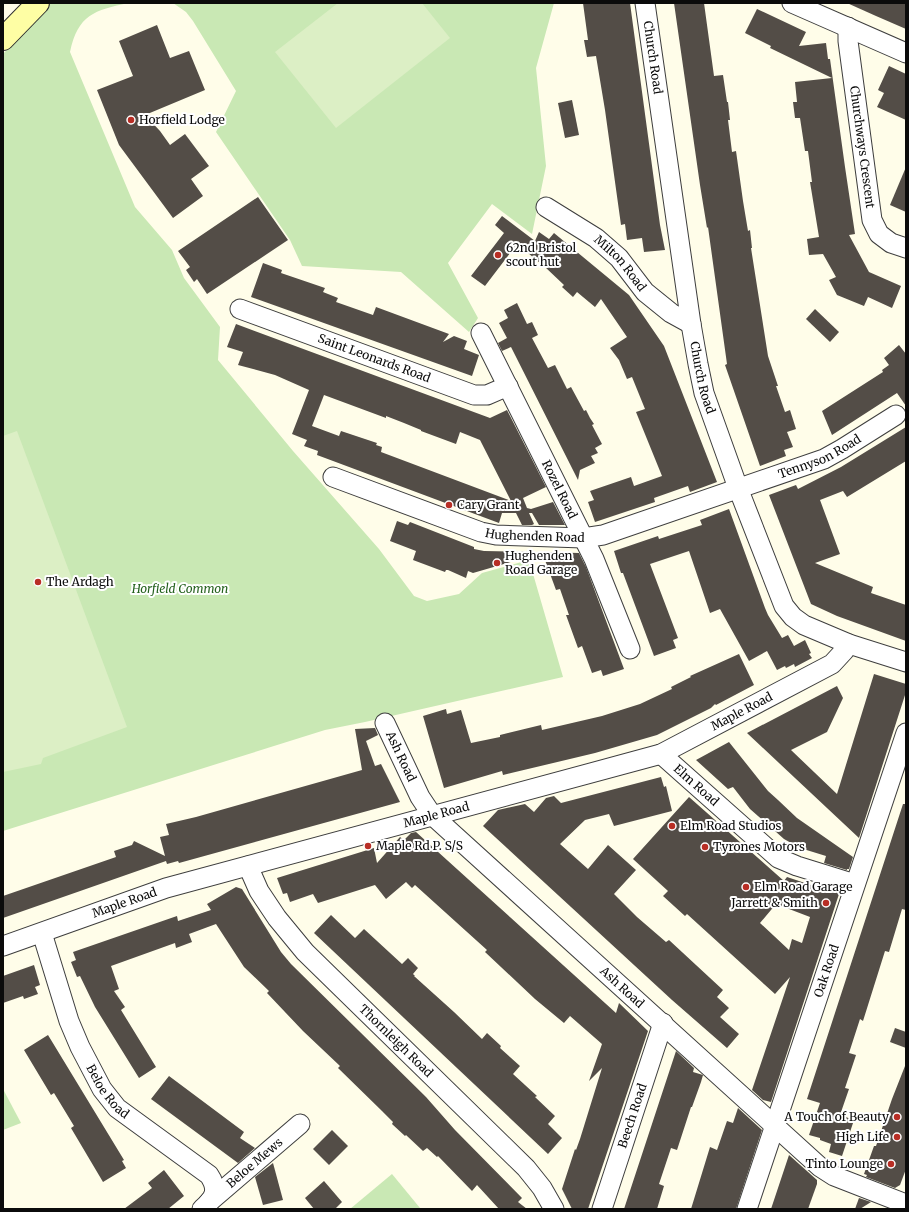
<svg xmlns="http://www.w3.org/2000/svg" width="909" height="1212" viewBox="0 0 909 1212" font-family="Merriweather,serif">
<style>
.green{fill:#c9e8b4}
.pitch{fill:#dcefc5}
.building{fill:#534d47;fill-rule:evenodd}
.lines{fill:none;stroke-linecap:round;stroke-linejoin:round}
.street-casing{stroke:#3e3e3e;stroke-width:21}
.secondary-casing{stroke:#2d2d2d;stroke-width:24}
.street{stroke:#fff;stroke-width:19}
.secondary{stroke:#fefea4;stroke-width:22}
.poi-dot{fill:#b82e25;stroke:#fff;stroke-width:1.5}
.labels{text-anchor:middle;stroke-width:4;stroke-linejoin:round;paint-order:stroke}
.street-label{font-size:12px;fill:#0b0b0b;stroke:#fff}
.poi-label{font-size:12px;fill:#0b0b0b;stroke:#fff;text-anchor:start}
.park-label{font-size:12px;font-style:italic;fill:#24611d;stroke:#fff}
</style>
<rect width="100%" height="100%" fill="#fffde9"/>
<g class="green">
<path d="M51,3H129C94,10 78,15 70,52L135,207L172,250L184,278L220,327L218,360L293,451L379,549L414,596L427,601L459,594L482,573L529,560L563,677L365,722L325,730L3,831V54Z"/>
<path d="M173,3H554L536,68L546,166L532,234L492,204L448,263L478,318L469,332L401,272L302,266L290,240L216,132L236,91L193,21L186,12Z"/>
<path d="M3,1089L21,1123L3,1130Z"/>
<path d="M392,1174L420,1208L350,1209Z"/>
</g>
<g class="pitch">
<path d="M338,3H422L450,38L336,128L275,52Z"/>
<path d="M17,431L127,727L43,758L41,764L3,772V436Z"/>
</g>
<g class="building">
<path d="M583,3H630L660,225L665,250L644,252L642,238L627,240L625,224L621,225L605,110L596,56L587,57L584,40H588Z"/>
<path d="M674,3H704L714,76L723,75L727,102H728L730,120H728L732,152L736,151L743,201L748,231L750,230L752,248H751L768,356L778,386H776L785,412L790,410L796,429L787,432L793,447L784,450L786,456L760,466L725,365L727,364L708,227L707,228L700,185Z"/>
<path d="M847,3H906V29L876,16Z"/>
<path d="M757,9L806,32L799,46L826,43L828,59H830L845,167L855,234L849,235L869,272L901,286L892,308L868,297L864,306L837,295L829,280L836,277L823,254L809,255L807,239L819,237L810,182H812L808,151H805L800,118H795L793,102H797L795,82L832,78L770,48L771,46L745,33Z"/>
<path d="M157,25L170,58L189,51L205,90L145,115L160,131L170,145L185,134L209,166L191,179L203,196L173,218L119,145L97,90L133,76L119,41Z"/>
<path d="M889,66L906,74V120L877,107L884,93L878,90Z"/>
<path d="M572,100L579,135L565,138L558,103Z"/>
<path d="M906,167V212L890,205Z"/>
<path d="M258,197L288,240L207,294L197,279L194,282L186,270L190,267L178,251Z"/>
<path d="M502,216L535,241L539,232L549,239L554,233L629,295L664,346L717,482L690,492L688,486L654,498L655,502L595,522L588,502L594,500L590,491L631,477L634,486L662,476L636,412L645,409L632,377L627,379L619,360L610,348L627,337L601,299L595,307L577,292L573,297L562,287L564,285L545,267L517,244L485,286L471,276L504,233L495,225Z"/>
<path d="M263,263L282,270L281,273L325,288L323,292L338,298L336,302L373,315L376,307L449,334L443,342L454,336L467,341L464,349L479,355L472,376L251,297Z"/>
<path d="M517,303L527,324L532,322L538,335L532,338L548,368L555,365L567,389L571,387L584,411L586,410L590,418L594,424L592,425L602,444L595,448L598,453L591,456L595,463L580,470L578,480L511,347L502,351L498,343L507,338L499,323L508,318L504,310Z"/>
<path d="M815,309L839,332L830,342L806,319Z"/>
<path d="M236,324L490,418L507,410L546,487L523,498L527,508L531,509L553,502L565,525H539L532,513H529L534,524L532,525H522L516,513H502L499,523L317,455L318,451L304,446L307,440L292,434L309,390L275,375L238,365L243,352L227,347ZM324,395L386,418V416L404,423L421,430V431L456,444L460,432L480,440L511,501L381,452L382,447L376,445L377,443L341,431L339,436L312,426Z"/>
<path d="M899,345L906,354V406L897,393L832,435L822,411L883,372L882,370L889,365L884,358Z"/>
<path d="M906,427V461L847,497L843,491L820,500L840,554L815,563L873,587L871,593L906,605V641L837,616L811,604L769,495L796,485L798,489L841,467Z"/>
<path d="M729,509L765,608L768,615L782,638L788,635L794,646L805,640L811,653L809,654L812,658L795,667L794,664L786,668L785,666L777,670L767,651L749,661L720,609L710,613L689,551L650,564L678,638L673,640L676,648L654,656L623,573H621L614,551L658,536L659,539L702,525L700,520Z"/>
<path d="M397,521L408,525L410,522L474,547V549L484,551L535,552V555L473,573L468,571L466,578L448,570H446L445,572L413,560L416,551L390,541Z"/>
<path d="M542,552L579,553L586,567L624,669L603,676L601,670L592,673L582,646L578,648L566,615H569L560,589L556,590Z"/>
<path d="M739,654L754,685L716,705L715,704L711,708L657,735L595,753L503,775L502,771L444,788L423,716L446,709L447,714L461,710L471,743L500,737V735L541,725L542,730L602,716L640,704L672,689L671,687L691,677L690,676Z"/>
<path d="M874,674L906,684V692L859,838L747,733L837,686L843,698L827,732L791,750L837,794Z"/>
<path d="M375,728L378,735L366,741L375,766L381,764L400,802L179,863L178,861L167,864L166,861L3,918V896L116,857L114,851L132,845L134,841L165,856L160,837L169,835L166,824L196,817L362,770L355,729Z"/>
<path d="M729,742L768,791L778,800L797,818L853,857L849,869H847V870L824,863L826,856L800,848L784,839L750,809L733,787L728,789L696,760Z"/>
<path d="M661,777L664,787L666,786L672,811L614,826L609,814L585,820L560,844L588,869L608,845L636,870L614,894L637,917L666,942L669,940L723,990L717,997L729,1008L720,1017L739,1034L727,1048L672,1000L483,826L498,810L525,804L534,812L546,798L554,796L561,803Z"/>
<path d="M689,797L784,881L787,877L817,887L818,884L840,891L771,1102L763,1100L752,1090L790,977L775,994L687,914L685,916L663,896L668,891L633,859ZM776,904L810,917L802,943L792,939L789,950L760,923Z"/>
<path d="M903,804H906V910L902,909L889,952L885,951L863,1021L860,1019L849,1053L856,1055L845,1088L849,1089L840,1115L854,1120L842,1156L829,1152L831,1144L820,1140V1138L809,1135L820,1103L807,1099Z"/>
<path d="M416,832L616,1013L619,1003L648,1031L588,1209H572L562,1189L575,1149L576,1150L580,1139L602,1068L589,1081L602,1044L570,1016L564,1023L535,999L485,952L487,950L415,885L412,888L406,882L386,899L375,885L318,903L313,894L290,902L287,893L283,894L277,878L374,848L377,863L400,837L404,840L411,833Z"/>
<path d="M236,887L242,889L281,952L291,964L426,1097L455,1130L522,1198L518,1202L527,1209H499L477,1185L472,1191L438,1156L437,1157L427,1148L423,1151L406,1135L405,1136L392,1124L393,1122L382,1111L338,1068L340,1066L303,1031L267,993L269,991L244,967L216,924L189,934L192,942L176,948L175,943L111,966L119,989L114,991L125,1007L121,1010L156,1067L139,1078L95,1007L80,976L77,977L71,962L76,960L73,952L177,916L178,921L211,910L207,904Z"/>
<path d="M331,915L355,938L364,929L402,964L408,958L418,968L413,974L415,976H414L454,1012L482,1039L487,1033L501,1046L500,1048L520,1066L513,1074L537,1096L535,1097L555,1116L548,1124L562,1138L548,1154L314,933Z"/>
<path d="M34,965L40,985L35,987L38,994L24,999L23,996L3,1003V976Z"/>
<path d="M895,1028L906,1032V1048L890,1042Z"/>
<path d="M48,1035L124,1160L122,1161L126,1168L103,1182L71,1128L74,1126L54,1093L51,1095L24,1050Z"/>
<path d="M676,1051L694,1068L693,1072L703,1075L701,1082L692,1107H691L677,1150L671,1148L659,1184L664,1186L657,1209H624Z"/>
<path d="M905,1066L906,1169L900,1185L895,1188L866,1177L867,1175L864,1174L874,1146H876L892,1099Z"/>
<path d="M169,1076L244,1132L240,1138L255,1148L238,1163L151,1099Z"/>
<path d="M738,1108L762,1130L736,1209H691L710,1147L717,1150L727,1121L733,1123Z"/>
<path d="M332,1130L348,1146L329,1165L313,1149Z"/>
<path d="M789,1155L817,1180V1184L808,1209H771Z"/>
<path d="M273,1163L283,1200L263,1205L255,1177Z"/>
<path d="M164,1170L184,1196L168,1209H124L152,1188L148,1183Z"/>
<path d="M324,1181L342,1202L335,1209H314L305,1198Z"/>
<path d="M859,1198L871,1202L860,1209H855Z"/>
</g>
<g class="lines">
<g class="street-casing">
<g id="street">
<path id="s1" d="M645,3L691,324L698,364L704,393L738,488L784,606L793,617L804,625L849,644L906,662"/>
<path d="M792,3L906,53"/>
<path id="s2" d="M848,27V41L872,220L879,234L891,243L906,248"/>
<path id="s3" d="M546,207L596,238L619,258L645,292L671,313L691,324"/>
<path id="s4" d="M240,309L474,395H487L508,386"/>
<path id="s5" d="M481,333L594,559L630,649"/>
<path id="s6" d="M333,477L481,532L496,535L583,538L603,535L824,459L842,449L896,415"/>
<path id="s7" d="M385,723L420,797L432,815L820,1167L834,1176L906,1204"/>
<path id="s8" d="M661,754L778,858L797,866L855,884"/>
<path id="s9" d="M248,866L259,891L277,918L305,952L526,1168L542,1188L554,1209"/>
<path id="s10" d="M42,933L69,1021L80,1047L102,1089L117,1108L209,1175C219,1190 215,1198 202,1209"/>
<path id="s11" d="M3,946L166,888L661,754L832,664L844,651L849,644"/>
<path id="s12" d="M209,1202L300,1124"/>
<path id="s13" d="M602,1209L663,1023"/>
<path id="s14" d="M747,1209L906,733"/>
</g>
</g>
<g class="secondary-casing">
<path id="secondary" d="M3,39L38,3"/>
</g>
<use href="#street" class="street"/>
<use href="#secondary" class="secondary"/>
</g>
<g class="poi-dot">
<circle cx="131" cy="120" r="4"/>
<circle cx="498" cy="255" r="4"/>
<circle cx="449" cy="505" r="4"/>
<circle cx="497" cy="563" r="4"/>
<circle cx="38" cy="582" r="4"/>
<circle cx="672" cy="826" r="4"/>
<circle cx="368" cy="846" r="4"/>
<circle cx="705" cy="847" r="4"/>
<circle cx="746" cy="887" r="4"/>
<circle cx="826" cy="903" r="4"/>
<circle cx="897" cy="1117" r="4"/>
<circle cx="897" cy="1137" r="4"/>
<circle cx="891" cy="1164" r="4"/>
</g>
<g class="labels">
<g class="street-label">
<text dy="4" stroke="none"><textPath href="#s1" startOffset="55">Church Road</textPath></text>
<text dy="4" stroke="none"><textPath href="#s2" startOffset="121">Churchways Crescent</textPath></text>
<text dy="4" stroke="none"><textPath href="#s3" startOffset="94">Milton Road</textPath></text>
<text dy="4" stroke="none"><textPath href="#s4" startOffset="143">Saint Leonards Road</textPath></text>
<text dy="4" stroke="none"><textPath href="#s1" startOffset="379">Church Road</textPath></text>
<text dy="4" stroke="none"><textPath href="#s6" startOffset="511">Tennyson Road</textPath></text>
<text dy="4" stroke="none"><textPath href="#s5" startOffset="175">Rozel Road</textPath></text>
<text dy="4" stroke="none"><textPath href="#s6" startOffset="212">Hughenden Road</textPath></text>
<text dy="4" stroke="none"><textPath href="#s11" startOffset="777">Maple Road</textPath></text>
<text dy="4" stroke="none"><textPath href="#s7" startOffset="37">Ash Road</textPath></text>
<text dy="4" stroke="none"><textPath href="#s8" startOffset="47">Elm Road</textPath></text>
<text dy="4" stroke="none"><textPath href="#s11" startOffset="453">Maple Road</textPath></text>
<text dy="4" stroke="none"><textPath href="#s11" startOffset="129">Maple Road</textPath></text>
<text dy="4" stroke="none"><textPath href="#s14" startOffset="251">Oak Road</textPath></text>
<text dy="4" stroke="none"><textPath href="#s7" startOffset="360">Ash Road</textPath></text>
<text dy="4" stroke="none"><textPath href="#s9" startOffset="231">Thornleigh Road</textPath></text>
<text dy="4" stroke="none"><textPath href="#s10" startOffset="173">Beloe Road</textPath></text>
<text dy="4" stroke="none"><textPath href="#s13" startOffset="98">Beech Road</textPath></text>
<text dy="4" stroke="none"><textPath href="#s12" startOffset="60">Beloe Mews</textPath></text>
</g>
<g class="poi-label">
<text x="139" y="124">Horfield Lodge</text>
<text x="506" y="252">62nd Bristol<tspan x="506" dy="14">scout hut</tspan></text>
<text x="457" y="509">Cary Grant</text>
<text x="505" y="560">Hughenden<tspan x="505" dy="14">Road Garage</tspan></text>
<text x="46" y="586">The Ardagh</text>
<text x="680" y="830">Elm Road Studios</text>
<text x="376" y="850">Maple Rd P. S/S</text>
<text x="713" y="851">Tyrones Motors</text>
<text x="754" y="891">Elm Road Garage</text>
<text x="818" y="907" text-anchor="end">Jarrett &amp; Smith</text>
<text x="889" y="1121" text-anchor="end">A Touch of Beauty</text>
<text x="889" y="1141" text-anchor="end">High Life</text>
<text x="883" y="1168" text-anchor="end">Tinto Lounge</text>
</g>
<g class="park-label">
<text x="180" y="593">Horfield Common</text>
</g>
</g>
<rect width="909" height="1212" fill="none" stroke="#0b0b0b" stroke-width="8"/>
</svg>
